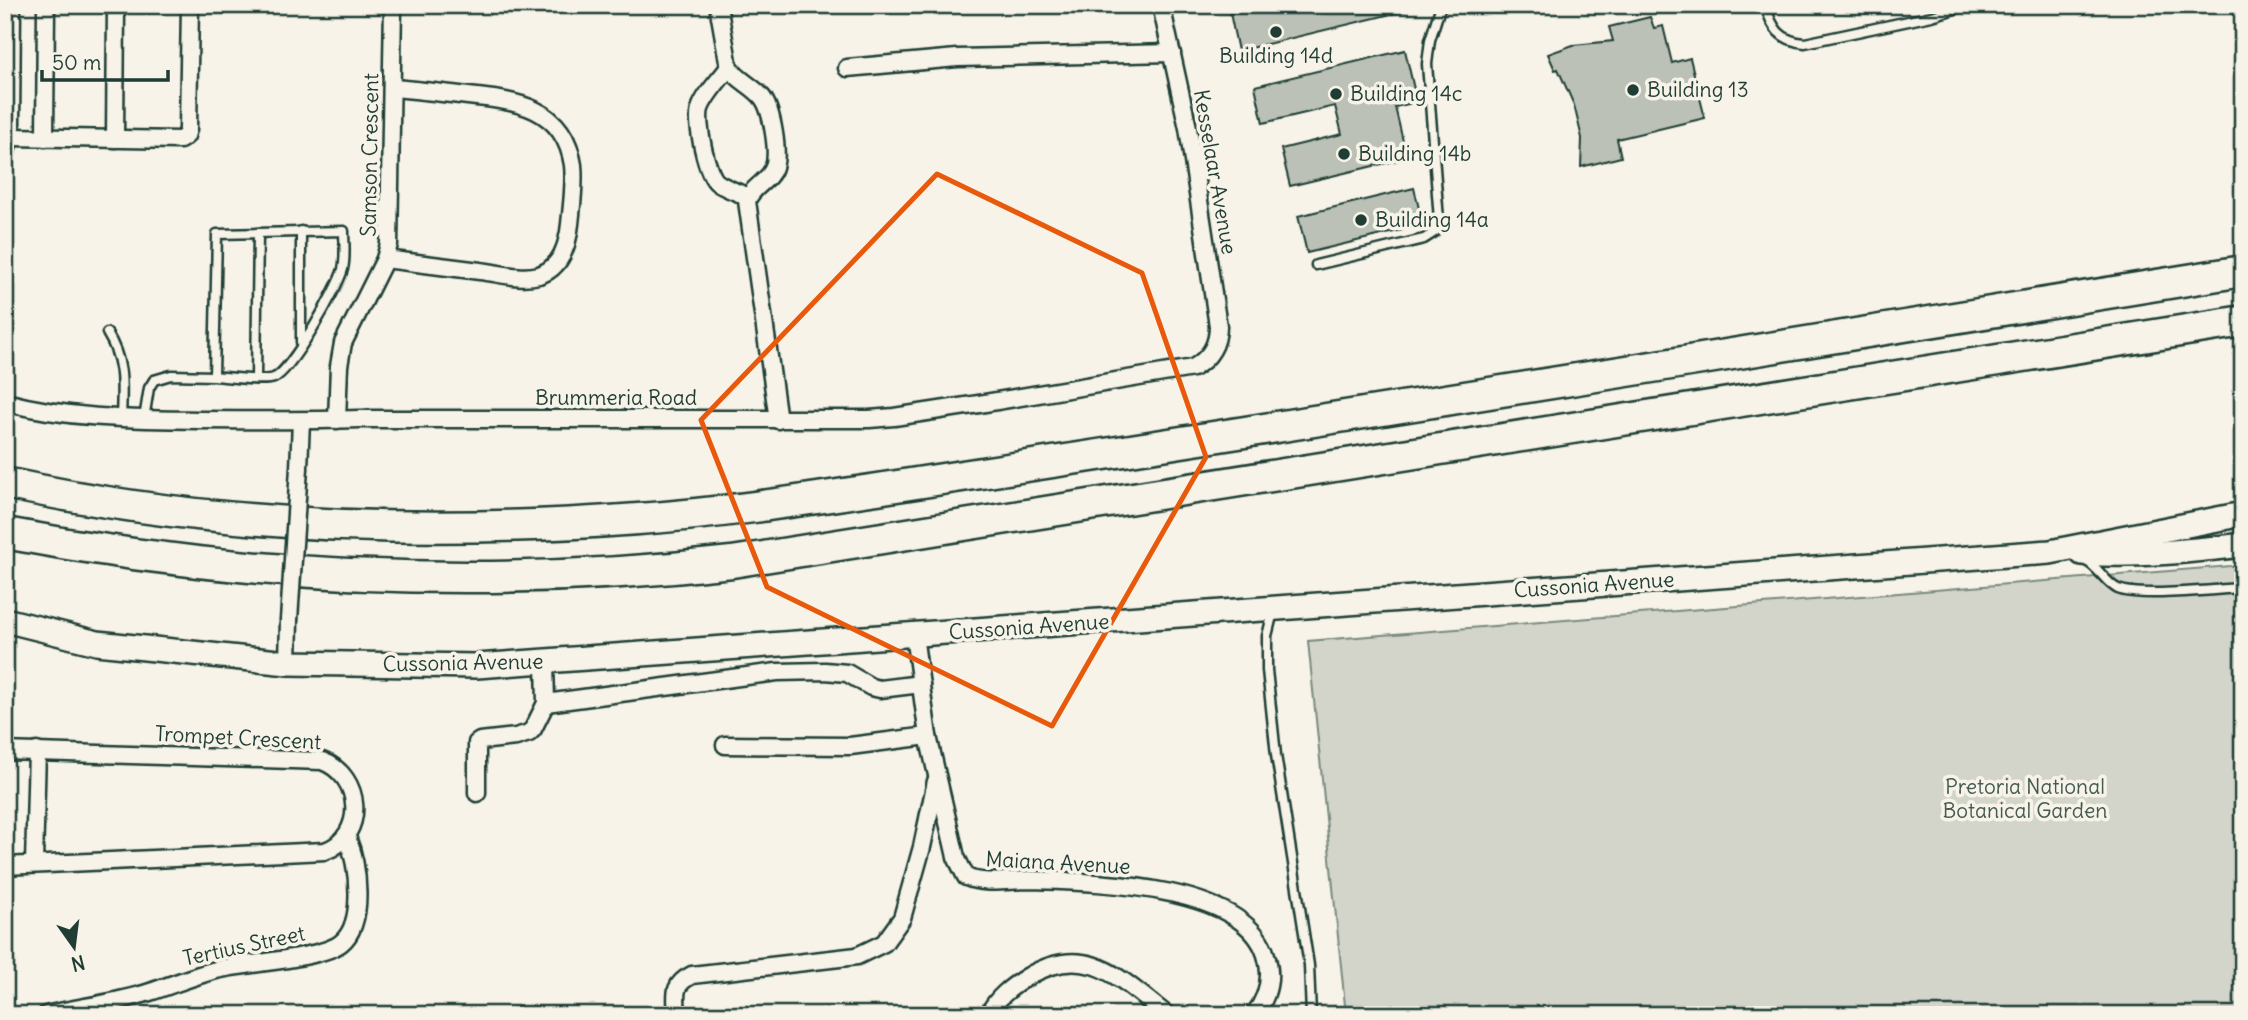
<svg xmlns="http://www.w3.org/2000/svg" width="2248" height="1020" viewBox="0 0 2248 1020" font-family="Delius,sans-serif">
<style>
.green{fill:#d3d5ca;stroke:#79897f;stroke-width:2}
.building{fill:#bbc1b6;stroke:#1f3d34;stroke-width:2}
.lines{fill:none;stroke-linecap:round;stroke-linejoin:round}
.service-casing{stroke:#1f3d34;stroke-width:13}
.minor-casing{stroke:#1f3d34;stroke-width:21}
.secondary-casing{stroke:#1f3d34;stroke-width:28}
.motorway-casing{stroke:#1f3d34;stroke-width:35}
.service{stroke:#f7f3e8;stroke-width:8}
.minor{stroke:#f7f3e8;stroke-width:16}
.secondary{stroke:#f7f3e8;stroke-width:23}
.motorway{stroke:#f7f3e8;stroke-width:30}
.minor-bridge-casing{stroke:#1f3d34;stroke-width:21;stroke-linecap:butt}
.minor-bridge{stroke:#f7f3e8;stroke-width:16}
.marked{fill:none;stroke:#e8590c;stroke-width:5;stroke-linejoin:round}
.poi-dot{fill:#1f3d34;stroke:#f7f3e8;stroke-width:2.5}
.labels{text-anchor:middle;stroke-width:7;stroke-linejoin:round;paint-order:stroke}
.poi-label{font-size:21px;fill:#1f3d34;stroke:#f7f3e8;text-anchor:start}
.street-label{font-size:21px;fill:#1f3d34;stroke:#f7f3e8}
.park-label{font-size:21px;fill:#435b52;stroke:#f7f3e8}
</style>
<rect width="100%" height="100%" fill="#f7f3e8"/>
<filter id="ink" filterUnits="userSpaceOnUse"><feTurbulence type="fractalNoise" baseFrequency=".0143" numOctaves="2"/><feDisplacementMap in="SourceGraphic" scale="14" xChannelSelector="R" yChannelSelector="G"/><feConvolveMatrix kernelMatrix="1 2 1 2 8 2 1 2 1" color-interpolation-filters="sRGB"/></filter>
<g filter="url(#ink)">
<path class="green" d="M2243,565V1015H1346L1308,641Z"/>
<g class="building">
<path d="M1261,5H1407L1408,10L1238,51L1230,13Z"/>
<path d="M1650,17L1654,28L1663,26L1672,63L1690,58L1705,118L1617,139L1621,157L1581,167L1582,138L1574,105L1558,69L1555,70L1548,54L1573,45L1613,41L1609,27Z"/>
<path d="M1405,50L1417,102L1395,107L1407,158L1290,186L1281,149L1342,134L1335,106L1263,123L1255,86Z"/>
<path d="M1414,188L1423,225L1307,253L1298,216Z"/>
</g>
<g class="lines">
<g class="service-casing">
<g id="service">
<path d="M1765,5C1772,28 1780,41 1805,43L1932,16L1968,5"/>
<path d="M1316,265L1424,239L1435,232L1439,220L1427,64L1430,40L1441,5"/>
<path d="M107,333C125,362 122,386 121,419"/>
<path d="M301,342V231"/>
<path d="M256,378L258,233"/>
<path d="M144,419L149,388L154,380L171,375L214,376L217,234L344,231C344,243 346,256 343,269C338,288 291,371 274,378C264,382 227,377 214,376"/>
<path d="M2086,561C2099,567 2105,583 2118,589C2140,598 2216,589 2243,588"/>
<path d="M1273,612L1267,636V670L1276,755L1309,965L1311,1015"/>
</g>
</g>
<g class="minor-casing">
<g id="minor">
<path d="M718,5L729,67C737,80 752,85 762,97C772,109 779,152 774,167C770,181 752,186 747,201L778,420"/>
<path d="M729,67C720,80 705,94 700,109C696,122 706,175 718,183C727,189 738,192 748,197"/>
<path d="M847,68L957,58L1172,53"/>
<path d="M10,137L180,140L186,136L188,129L190,5"/>
<path d="M45,138L46,5"/>
<path d="M115,139L116,5"/>
<path d="M5,157L11,127L12,5"/>
<path d="M385,259C417,263 449,267 480,271C499,273 521,280 539,275C561,268 568,244 570,224C572,204 575,184 573,165C564,106 516,101 468,96C443,93 418,90 393,88"/>
<path d="M5,402C69,419 133,419 198,420C252,420 306,421 359,419H869L894,417L979,404L1193,368C1210,358 1218,345 1218,326L1188,128L1161,5"/>
<path d="M337,420L339,366L343,343L385,259L389,244L393,5"/>
<path d="M299,468L301,421"/>
<path d="M914,635L928,736L937,775L956,857L966,877C984,885 1009,880 1029,880C1090,882 1244,883 1266,955C1273,977 1268,997 1254,1015"/>
<path d="M288,663L289,620"/>
<path d="M546,703L777,672L825,671L847,673L871,687L880,689L921,684"/>
<path d="M725,745L850,746L928,736"/>
<path d="M5,751L322,761C362,775 367,836 325,851L5,866"/>
<path d="M477,793V743L480,741L516,737L529,733L533,729L546,703L545,663"/>
<path d="M34,864L37,751"/>
<path d="M46,1015C80,1007 116,1003 150,992C172,985 193,976 216,970C244,963 321,959 341,943C366,923 358,864 347,837"/>
<path d="M677,1015C676,994 672,985 692,975L857,956L884,943L902,918L922,847L936,781"/>
<path d="M988,1015C997,997 1011,987 1027,977C1088,940 1121,980 1167,1015"/>
</g>
</g>
<g class="secondary-casing">
<g id="secondary">
<path d="M2082,553C2137,557 2189,551 2243,545"/>
<path d="M5,620L97,643L288,663L477,666L2050,552L2243,514"/>
</g>
</g>
<g class="motorway-casing">
<g id="motorway">
<path d="M5,483C212,528 428,535 638,519C725,513 811,499 897,486C1013,469 1129,450 1245,432C1578,379 1910,326 2243,271"/>
<path d="M5,533C248,579 487,590 732,562L2243,321"/>
</g>
</g>
<use href="#service" class="service"/>
<use href="#minor" class="minor"/>
<use href="#secondary" class="secondary"/>
<use href="#motorway" class="motorway"/>
<g class="minor-bridge-casing">
<path id="minor-bridge" d="M289,620L299,468"/>
</g>
<use href="#minor-bridge" class="minor-bridge"/>
</g>
</g>
<path class="marked" d="M937,174L1142,273L1206,457L1052,726L767,587L701,420Z"/>
<g class="poi-dot">
<circle cx="1276" cy="32" r="7"/>
<circle cx="1633" cy="90" r="7"/>
<circle cx="1336" cy="94" r="7"/>
<circle cx="1344" cy="154" r="7"/>
<circle cx="1361" cy="220" r="7"/>
</g>
<g class="labels">
<g class="poi-label">
<text x="1276" y="63" text-anchor="middle">Building 14d</text>
<text x="1647" y="97">Building 13</text>
<text x="1350" y="101">Building 14c</text>
<text x="1358" y="161">Building 14b</text>
<text x="1375" y="227">Building 14a</text>
</g>
<g class="street-label">
<text transform="translate(370 155) rotate(-89)" y="7">Samson Crescent</text>
<text transform="translate(1215 172) rotate(80)" y="7">Kesselaar Avenue</text>
<text x="616" y="405">Brummeria Road</text>
<text transform="translate(1594 585) rotate(-4)" y="7">Cussonia Avenue</text>
<text transform="translate(1029 627) rotate(-4)" y="7">Cussonia Avenue</text>
<text transform="translate(463 663) rotate(-1)" y="7">Cussonia Avenue</text>
<text transform="translate(238 738) rotate(3)" y="7">Trompet Crescent</text>
<text transform="translate(1058 863) rotate(3)" y="7">Maiana Avenue</text>
<text transform="translate(244 946) rotate(-12)" y="7">Tertius Street</text>
</g>
<g class="park-label">
<text x="2025" y="794">Pretoria National<tspan x="2025" dy="24">Botanical Garden</tspan></text>
</g>
</g>
<rect width="2248" height="1020" fill="none" stroke="#f7f3e8" stroke-width="28"/>
<rect x="14" y="14" width="2220" height="992" fill="none" stroke="#1f3d34" stroke-width="2.5" filter="url(#ink)"/>
<g transform="translate(74 947) rotate(166)" stroke="#f7f3e8" stroke-width="5" paint-order="stroke">
<path d="M0-5L12 26L0 18L-12 26Z" fill="#1f3d34"/>
<text y="-10" font-size="19" font-weight="bold" text-anchor="middle" fill="#1f3d34">N</text>
</g>
<path d="M42 70v10h126v-10" fill="none" stroke="#1f3d34" stroke-width="3.5"/>
<text x="52" y="70" font-size="21" fill="#1f3d34" stroke="#f7f3e8" stroke-width="5" paint-order="stroke">50 m</text>
</svg>
